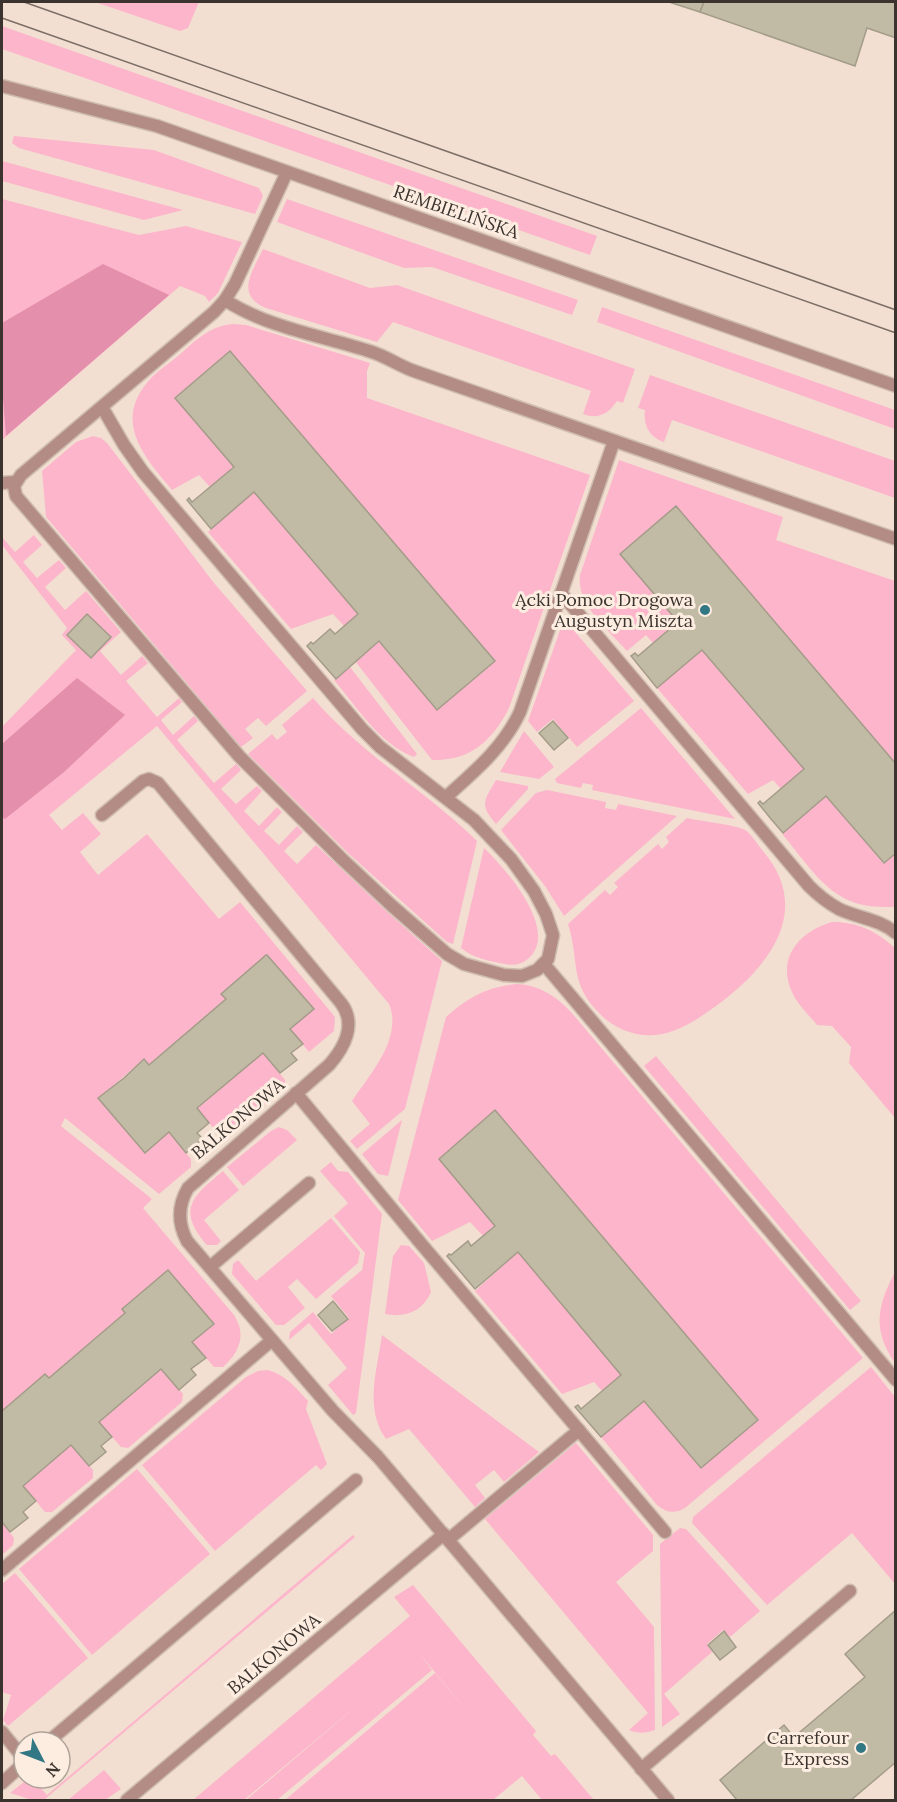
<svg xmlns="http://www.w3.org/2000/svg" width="897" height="1802" viewBox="0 0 897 1802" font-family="Lora,serif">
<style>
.green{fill:#fcb5cb}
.forest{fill:#e48fab}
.building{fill:#c1baa5;stroke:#a39c88;stroke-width:1.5}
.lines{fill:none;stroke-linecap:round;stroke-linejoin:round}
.service-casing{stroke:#cebdb0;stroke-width:15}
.pedestrian-casing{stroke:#cebdb0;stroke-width:15}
.minor-casing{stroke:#cebdb0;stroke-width:15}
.tertiary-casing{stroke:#cebdb0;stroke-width:15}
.service{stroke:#b38c86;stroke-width:12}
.pedestrian{stroke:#b38c86;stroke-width:12}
.minor{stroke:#b38c86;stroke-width:12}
.tertiary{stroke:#b38c86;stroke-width:12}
.tram{stroke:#7b6e66;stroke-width:1.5}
.poi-dot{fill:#317784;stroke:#fdede1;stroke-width:2}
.labels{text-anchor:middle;stroke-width:6;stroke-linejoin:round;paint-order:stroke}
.street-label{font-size:18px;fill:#3b332e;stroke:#fdede1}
.poi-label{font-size:18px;fill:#3b332e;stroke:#fdede1;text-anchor:end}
</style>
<rect width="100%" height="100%" fill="#f3dfd1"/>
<g class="green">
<path d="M95,2H199L188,28L180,31Z"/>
<path d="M2,26L597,236L590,255L2,49Z"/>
<path d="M14,136L154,150L259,188L263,196L255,214L19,148L12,143Z"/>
<path d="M2,161L183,210L144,220L2,181Z"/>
<path d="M2,199L139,235L186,226L242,242L218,293L209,302L205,296L180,286L2,440Z"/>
<path d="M287,199L578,300L572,315L432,267L404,268L277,222Z"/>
<path d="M263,249L370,288L397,285L635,369L623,403L617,401C609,413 599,420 583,414L591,391L393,322L377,342L266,308C235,295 252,272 263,249Z"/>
<path d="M602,307L895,410V429L597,322Z"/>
<path d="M233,324L246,325L370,363L367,371V398L590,475L509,708C492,741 471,761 432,760L355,661L379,641L437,709L494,661L230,351L176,398L234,467L210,487L199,475L172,490C146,459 114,424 146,384C154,373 167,365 178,356C195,341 209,326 233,324Z"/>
<path d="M650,375L895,461V498L672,420L664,442C649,437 643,425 645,410L638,408Z"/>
<path d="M93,436L101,438L107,443L214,583L307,691L266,726L258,718L245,729L253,738L241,747L46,517L42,471L76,442Z"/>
<path d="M619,460L783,517L776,540L895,581V764L676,507L620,554L678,622L653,643L646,635L627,651C609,630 576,605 580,575Z"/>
<path d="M254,492L358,614L344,626L333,614L291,629L208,532Z"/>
<path d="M34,535L42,545L23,562L37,578L59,560L66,568L45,587L65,610L86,591L121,632L100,651L121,675L142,656L148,663L126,681L157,717L179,698L182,702L161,720L173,735L194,716L198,721L177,740L214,783L236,764L241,770L221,789L236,804L257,786L262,791L244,811L259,826L277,807L282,812L264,831L279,845L297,826L303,832L284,851L297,864L316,845L386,911L442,961L405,1109L357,1149L350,1141L370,1124L352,1101C370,1074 403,1038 389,1004L157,726L49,815L62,830L83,813L101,834L80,852L98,875L147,834L219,919L240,902L335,1017L334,1031L309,1052L290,1029L313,1009L267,955L226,999L149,1065L144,1059L99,1098L144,1152L169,1132L191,1159V1167L159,1194L65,1118L61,1126L152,1199L143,1208L234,1315C247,1335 239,1353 223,1367H214L192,1342L214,1324L168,1270L122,1309L125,1313L49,1378L45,1374L2,1411V727L76,650L62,635L67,628L2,545V537L15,552Z"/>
<path d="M564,619L634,701L577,747L553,719L537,732L528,721Z"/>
<path d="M702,650L804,769L781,789L773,780L748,794L657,688Z"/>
<path d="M350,667L417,754L414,757C379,744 357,707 334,680Z"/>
<path d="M313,698C361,754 425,790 477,841L453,944L447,942L349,854L248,754L272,734L277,740L287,732L282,725Z"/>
<path d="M641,708L735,819L592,790L593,785L583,783L581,788L557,783L555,779Z"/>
<path d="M524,731L554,767L539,779L500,772Z"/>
<path d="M496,780L528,786V789L496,824C479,804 484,801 496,780Z"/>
<path d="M547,790L606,802L605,808L616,810L618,804L677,816L564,916L545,886L501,830L536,793Z"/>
<path d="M826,796L883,863L895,853V907C885,907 873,907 863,905C827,898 805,861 783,835V833Z"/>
<path d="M687,818C699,821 737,825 745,830C752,835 758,845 763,851C814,911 768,968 716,1006C698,1019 678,1033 655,1035C636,1037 615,1029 601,1015C568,983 580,961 568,924L605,890L610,895L618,887L614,883L658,844L662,849L669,842L666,837Z"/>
<path d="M484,848C504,867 560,930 529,958C519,967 510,965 499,963C485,960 472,957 461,948Z"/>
<path d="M832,922C858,922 876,931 895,948V1118L849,1063L851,1047L832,1026L817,1025C809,1015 797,1004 792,992C776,958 800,931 832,922Z"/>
<path d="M517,984C539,985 556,996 571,1012L863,1358L685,1508C674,1514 667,1513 657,1505L601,1437L644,1401L758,1419L496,1111L439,1159L495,1226L483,1236L470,1222L432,1241L398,1200L446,1017C467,998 488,986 517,984Z"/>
<path d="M263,1053L285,1080V1087L227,1136L219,1135L197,1108Z"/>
<path d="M656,1056L861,1301L850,1310L644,1066Z"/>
<path d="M402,1120L388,1176L378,1174L362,1154Z"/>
<path d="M279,1127L287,1130L297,1140L243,1186L227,1167L271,1131Z"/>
<path d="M331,1162L338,1171L348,1172L382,1214L356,1413L353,1415L328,1385L347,1368L309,1323L289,1340L290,1332L313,1312L331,1334L349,1318L331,1296L362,1270L365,1253L334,1216L348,1203L320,1171Z"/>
<path d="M223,1171L239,1190L204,1220L221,1241L217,1245H207C176,1209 193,1196 223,1171Z"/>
<path d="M331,1218L360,1252L358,1263L316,1299L297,1279L288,1287L305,1308L284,1325H276L232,1274L233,1264L238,1260L256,1281Z"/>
<path d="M401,1245L409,1246L424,1263L431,1292C422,1312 405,1318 385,1314L393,1256Z"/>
<path d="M518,1252L621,1375L602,1391L594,1382L562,1394L475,1291Z"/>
<path d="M895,1272L896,1363H895C872,1330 877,1306 895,1272Z"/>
<path d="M382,1335L539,1452L504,1482L494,1470L475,1485L485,1498L475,1507L409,1429L386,1439C364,1408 377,1371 382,1335Z"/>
<path d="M871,1367L895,1397V1584L852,1533L767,1605L692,1523L693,1517Z"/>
<path d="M161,1369L183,1394L182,1402L128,1448L121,1447L99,1422Z"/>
<path d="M267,1370C285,1374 296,1388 308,1401L306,1409L327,1464L321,1470L316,1465L215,1551L142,1465L246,1377L258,1371Z"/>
<path d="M576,1443L653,1535V1551L616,1582L654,1627L655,1730C646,1733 638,1734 629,1730L648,1713L485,1519Z"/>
<path d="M71,1445L93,1470V1478L52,1512H45L23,1486Z"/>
<path d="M137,1469L210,1554L92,1655L19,1569Z"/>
<path d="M2,1522L14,1538L13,1545L2,1555Z"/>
<path d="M680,1528L686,1529L760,1611L730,1637L723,1630L707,1644L712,1652L664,1694L680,1714L662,1727L660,1544Z"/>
<path d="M353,1535L355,1537L44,1800H32L10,1793L29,1778H32L47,1795Z"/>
<path d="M15,1573L88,1658L8,1726L3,1720L11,1695L2,1692V1584Z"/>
<path d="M413,1585L536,1731L533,1735L551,1756L555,1754L594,1800H542L522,1776L493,1800H285L435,1673L476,1722L419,1653L432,1670L277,1800H246L366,1698L244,1800H193L410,1616L394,1597Z"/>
<path d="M104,1770L121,1789L105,1800H68Z"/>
</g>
<g class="forest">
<path d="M103,264L169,295L6,436L2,384V323Z"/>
<path d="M77,678L125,715L64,772L5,819L2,817V744Z"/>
</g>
<g class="building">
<path d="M669,2H704L700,12Z"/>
<path d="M704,2H896V38L867,28L855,66L700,12Z"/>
<path d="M230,351L495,661L437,710L379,641L336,679L307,646L311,642L313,644L330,629L335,634L358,614L254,492L211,529L187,500L189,498L192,502L234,467L175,398Z"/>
<path d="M676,506L896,764V853L884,863L826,796L783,833L771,819L758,803L760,801L763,804L804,769L702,650L657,688L631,656L635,653L638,656L678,622L620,554Z"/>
<path d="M87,614L111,637L91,658L67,635Z"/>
<path d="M553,721L568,738L554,750L539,733Z"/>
<path d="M266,955H267L314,1009L290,1029L303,1044L291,1053L297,1060L280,1073L263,1053L197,1108L209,1123L197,1133L203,1139L186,1153L169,1132L145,1153L98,1098L124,1078L144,1059L149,1065L226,999L221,994Z"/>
<path d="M495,1110L758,1420L701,1468L644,1401L601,1437L575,1407L578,1405L581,1409L621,1375L518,1252L475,1289L447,1256L449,1254L451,1255L468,1241L471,1246L495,1226L439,1159Z"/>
<path d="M168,1270L214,1324L192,1342L206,1358L191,1369L196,1375L179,1390L161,1369L99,1422L112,1437L101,1446L106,1452L89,1466L71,1445L23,1486L36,1501L23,1512L28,1518L10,1532L2,1522V1411L45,1374L49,1378L125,1313L122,1309Z"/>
<path d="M333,1301L348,1319L332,1331L318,1315Z"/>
<path d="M896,1610V1762L851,1800H737L720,1780L784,1725L794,1737L865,1677L845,1654Z"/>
<path d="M724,1631L736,1647L720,1660L708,1645Z"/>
</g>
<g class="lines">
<g class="service-casing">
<g id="service">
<path d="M287,172L235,284L225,300C268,328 323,336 372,352C387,357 400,366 414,371L896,539"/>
<path d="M2,483L15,482"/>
<path d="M2,1732L24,1759"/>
<path d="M48,1742L356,1480"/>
<path d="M2,1783L24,1763"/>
</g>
</g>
<g class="pedestrian-casing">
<g id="pedestrian">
<path d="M631,1067L896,1380"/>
<path d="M344,1151L418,1240"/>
<path d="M2,1570L10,1563"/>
</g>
</g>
<g class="minor-casing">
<g id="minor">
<path d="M102,407L124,445L143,472L362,729L380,747L474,820L511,859L534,891L546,914L553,935L548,959L537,970L522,976L504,975L464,964L447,954L391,905L342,859L239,756L16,496L14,486L21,475L214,312L225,300"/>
<path d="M561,593L809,886C818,895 828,903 839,909C858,918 879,919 896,933"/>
<path d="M446,797C475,771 503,748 520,712L614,441"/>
<path d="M102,815L143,781L149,779L158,783L341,1003C357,1024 344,1048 329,1065L188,1188C178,1205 177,1222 187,1241L333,1411L378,1457L668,1800"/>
<path d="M544,964L631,1067"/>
<path d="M296,1093L344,1151"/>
<path d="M418,1240L665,1532"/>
<path d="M210,1267L309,1183"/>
<path d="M448,1540L579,1430"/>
<path d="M10,1563L272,1340"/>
<path d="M641,1769L850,1591"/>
<path d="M127,1800L444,1534"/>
</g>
</g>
<g class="tertiary-casing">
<path id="tertiary" d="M2,86L157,126L896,386"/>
</g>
<use href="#service" class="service"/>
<use href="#pedestrian" class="pedestrian"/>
<use href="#minor" class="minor"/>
<use href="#tertiary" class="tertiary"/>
<g class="tram">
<path d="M24,2L896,310"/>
<path d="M2,18L896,333"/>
</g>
</g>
<g class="poi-dot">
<circle cx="705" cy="610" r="6"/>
<circle cx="861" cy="1748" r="6"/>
</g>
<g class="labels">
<g class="street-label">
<text transform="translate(456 212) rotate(19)" y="6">REMBIELIŃSKA</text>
<text transform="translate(238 1119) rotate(-40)" y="6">BALKONOWA</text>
<text transform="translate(274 1654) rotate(-40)" y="6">BALKONOWA</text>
</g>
<g class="poi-label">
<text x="693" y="606">Ącki Pomoc Drogowa<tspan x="693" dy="21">Augustyn Miszta</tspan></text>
<text x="849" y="1744">Carrefour<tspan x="849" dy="21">Express</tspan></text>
</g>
</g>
<rect width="897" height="1802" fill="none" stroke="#3b332e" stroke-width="6"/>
<g transform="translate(42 1760) rotate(132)"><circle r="28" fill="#fdede1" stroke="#afa399" stroke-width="1.5"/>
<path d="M0-4.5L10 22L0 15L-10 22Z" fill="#317784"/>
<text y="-9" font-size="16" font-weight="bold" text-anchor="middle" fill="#3b332e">N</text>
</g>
</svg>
